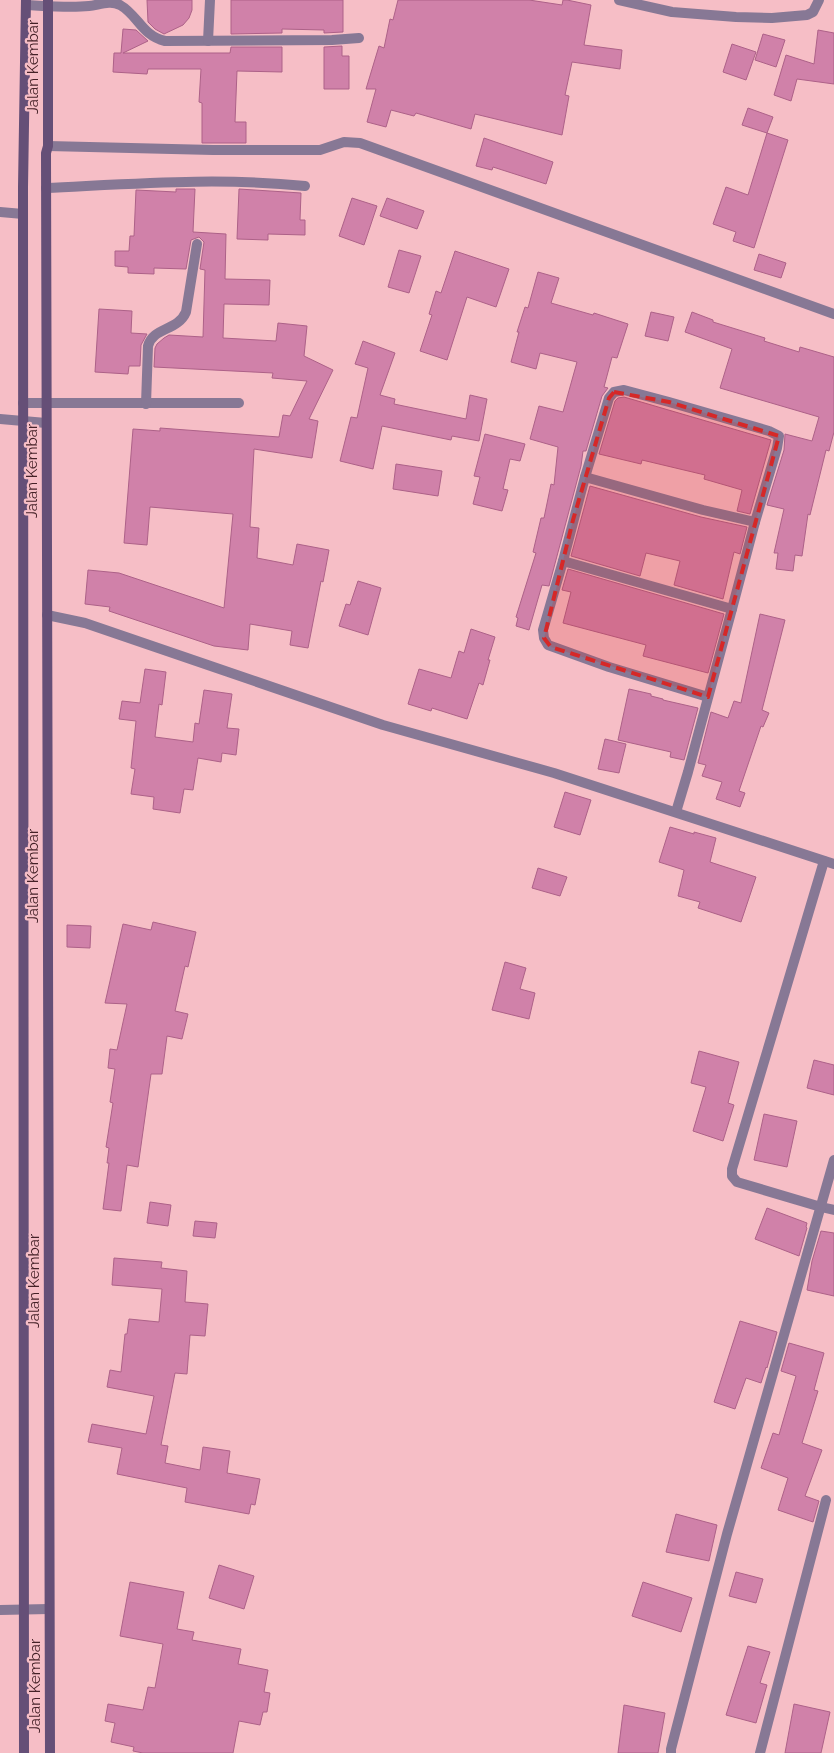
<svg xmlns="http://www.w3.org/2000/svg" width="834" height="1753" viewBox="0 0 834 1753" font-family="Raleway,sans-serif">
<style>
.building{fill:#d081a9;stroke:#ad6188}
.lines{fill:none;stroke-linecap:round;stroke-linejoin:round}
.service{stroke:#877895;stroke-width:10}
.minor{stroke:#877895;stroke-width:10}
.secondary{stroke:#654f77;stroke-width:10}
.marked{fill:#d62828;fill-opacity:0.2;stroke:#d62828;stroke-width:4;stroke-dasharray:10 6;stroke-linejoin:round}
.labels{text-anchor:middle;stroke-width:4.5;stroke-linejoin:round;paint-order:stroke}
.street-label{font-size:15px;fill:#442127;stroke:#f6bec6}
</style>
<rect width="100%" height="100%" fill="#f6bec6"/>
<g class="building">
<path d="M147,0H192V10L189,18L183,25L164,34L155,29L148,22Z"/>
<path d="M231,0H343V32L324,33V30L282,29V33L231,34Z"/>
<path d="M398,0H529L562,5L563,0H567L591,5L584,45L622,50L620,69L572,62L565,95L569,96L562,135L475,114L471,129L416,113L414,116L391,110L386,127L367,122L376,89H366L379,46L384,48L390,19L393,20Z"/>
<path d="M123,29L136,30L148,41L123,53H230L231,47H282V72L237,71L235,122H246V143H202V103L199,102L201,69H148L147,74L113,72L114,53H121Z"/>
<path d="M818,30L834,33V84L797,79L791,101L774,95L786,55L814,64Z"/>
<path d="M763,34L785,40L776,67L755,60Z"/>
<path d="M732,44L756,52L746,80L723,72Z"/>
<path d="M342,46V56H349V89H324V47Z"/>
<path d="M748,108L773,117L767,133L742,125Z"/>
<path d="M767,133L788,140L754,248L733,241L736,232L713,224L726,187L748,195Z"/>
<path d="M484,138L553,162L546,184L493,167L492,170L476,166Z"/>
<path d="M176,189H195L193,232L226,234L225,279L270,280L269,305L224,304L223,338L276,341L278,323L307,326L304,356L333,370L309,419L318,421L312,458L254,449L250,527L259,528L257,558L293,565L297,544L329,550L323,582L321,581L308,648L290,645L292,631L250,624L248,650L214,646L109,611L110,607L85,604L88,570L119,573L224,608L233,514L150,507L147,545L124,543L133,429L160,431V428L279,437L283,415L290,416L307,381L272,378L273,373L154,367L155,348L157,344L164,338L169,335L203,337L205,270L200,269L204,242L199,237L191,240L186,269L154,268V274L128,273V267L115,266V251H129L130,236H134L136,190L176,192Z"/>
<path d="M239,189L301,193L300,220H305V235L268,234V240L237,239Z"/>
<path d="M352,198L377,206L364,245L339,236Z"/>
<path d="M387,198L424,211L417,229L380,216Z"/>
<path d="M399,250L421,256L409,293L388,287Z"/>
<path d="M455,251L509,269L496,307L467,297L447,360L420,351L432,315L429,314L436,291L441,293Z"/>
<path d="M759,254L786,263L781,278L754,270Z"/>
<path d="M538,272L559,278L551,303L593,315L594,313L628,324L617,358L612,357L604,387L608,388L602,396L586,451H583L581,466L549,586L542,585L529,630L516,626L518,618L516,617L536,553L533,552L541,518H544L551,484L554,485L558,447L530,439L539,406L563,412L577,362L540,353L536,369L511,362L519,332H517L525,307L528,308Z"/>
<path d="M99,309L132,311L131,333L147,334L141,345L140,366H129L128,374L95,372Z"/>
<path d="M651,312L674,317L668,341L645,336Z"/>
<path d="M692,312L713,320V322L765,338L764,341L799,352L800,347L834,357V432L829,451L826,450L810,515L808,514L802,556L795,555L793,571L776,569L778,553H774L784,509L767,505L784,450L785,434L812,441L819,417L720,388L732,349L685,332Z"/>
<path d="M363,341L395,353L380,395L395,399L394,404L466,419L470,395L487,399L479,441L452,436L451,440L382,426L373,469L340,461L351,417L357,418L368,368L355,364Z"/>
<path d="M624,397L771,440L750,514L737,511L742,490L704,479L705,475L642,460L641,464L599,454L615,401L618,398Z"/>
<path d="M485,434L525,444L520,461L510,459L503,489L508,490L502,511L473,504L480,477L474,476Z"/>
<path d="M396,464L442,471L438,496L393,489Z"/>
<path d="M590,486L701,517L747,527L740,554L734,552L723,599L674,585L680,561L646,553L640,576L571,556Z"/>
<path d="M568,569L724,614L708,673L643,656L646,645L563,623L571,592L562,590Z"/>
<path d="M358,581L381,588L368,635L339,626L346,604L350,605Z"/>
<path d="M760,614L785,620L762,710L769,713L763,727L761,726L739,791L745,793L740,807L716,799L722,782L702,776L706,765L698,763L711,712L728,718L734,701L741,703Z"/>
<path d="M471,629L495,637L488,660H490L483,685L479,683L467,719L432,708L431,711L408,704L419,669L451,678L459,651L464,653Z"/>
<path d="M145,669L166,672L162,705L159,704L155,737L193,742L195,723L199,724L204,690L232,694L227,728L239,729L236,755L222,753L221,762L198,758L193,790L184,789L180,813L153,809L154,797L131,794L135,769L131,768L136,721L119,719L122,701L140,703Z"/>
<path d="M629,689L651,694V696L663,699V700L698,708L684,760L670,757L671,752L618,740Z"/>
<path d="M605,739L626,744L619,773L598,769Z"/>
<path d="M565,792L591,800L580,835L554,827Z"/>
<path d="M670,827L694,834V832L716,838L710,862L756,877L741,922L698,908L700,902L678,896L684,870L659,862Z"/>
<path d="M538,868L567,877L560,896L532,888Z"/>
<path d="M153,922L196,932L188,967L185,966L175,1011L188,1014L182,1039L167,1036L162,1074H151L138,1167L127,1165L121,1211L103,1209L109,1163H107L109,1148L106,1147L113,1103L110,1102L115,1069L108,1068L110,1049L117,1050L127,1004L105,1003L123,924L151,930Z"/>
<path d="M67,925L91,926L90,948L67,947Z"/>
<path d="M505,962L526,968L520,989L535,993L529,1019L492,1010Z"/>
<path d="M699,1051L739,1062L728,1103L734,1105L723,1141L693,1131L706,1087L691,1083Z"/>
<path d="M814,1060L834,1065V1095L807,1088Z"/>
<path d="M764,1114L797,1121L787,1167L754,1160Z"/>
<path d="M150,1202L171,1205L168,1226L147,1223Z"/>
<path d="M767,1208L807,1223L806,1227L807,1228L799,1256L755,1239Z"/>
<path d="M195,1221L217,1223L215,1238L193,1236Z"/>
<path d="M821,1231L834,1233V1296L807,1290L812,1261Z"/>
<path d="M114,1258L162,1262L161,1268L187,1271L185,1302L208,1304L205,1336L190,1335L187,1374L175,1373L161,1445L168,1446L165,1463L200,1470L203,1447L230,1451L227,1473L260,1479L255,1505L251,1504L249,1514L185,1502L187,1488L117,1474L122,1448L88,1442L92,1424L146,1434L154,1396L107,1387L110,1370L121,1372L125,1334H127L129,1319L159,1322L162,1289L112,1285Z"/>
<path d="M740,1321L777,1332L767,1368L766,1367L761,1383L746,1378L735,1409L714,1402Z"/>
<path d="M789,1343L824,1353L814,1390L818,1391L802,1443L822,1450L805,1496L819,1501L813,1522L778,1510L788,1478L761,1468L773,1433L779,1435L796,1376L781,1371Z"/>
<path d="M676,1514L717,1525L709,1561L666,1552Z"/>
<path d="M219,1565L254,1576L244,1609L209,1598Z"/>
<path d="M736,1572L763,1579L756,1603L729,1596Z"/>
<path d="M130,1582L184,1592L177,1629L194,1632L192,1640L241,1649L238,1664L268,1670L264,1692L270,1693L267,1712H263L260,1725L239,1721L233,1753H143L133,1751L134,1747L111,1742L115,1723L105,1721L108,1704L143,1710L148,1687L155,1688L163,1644L120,1636Z"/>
<path d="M643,1582L692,1598L681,1632L632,1616Z"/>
<path d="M748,1646L770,1652L760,1683L767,1685L756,1723L726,1715Z"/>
<path d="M794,1704L830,1712L821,1753H785Z"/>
<path d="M624,1705L665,1713L658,1753H618Z"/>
</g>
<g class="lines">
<g class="service">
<path d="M26,5C47,6 69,8 89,6C99,5 110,0 120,5C138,15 142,36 165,41L332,40L359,38"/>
<path d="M208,41L210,0"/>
<path d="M821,1207L834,1210"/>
<path d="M0,1610L49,1609"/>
</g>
<g class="minor">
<path d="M619,0L672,12L736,17L772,18L807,15L813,12L819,0"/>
<path d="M48,146L213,150H320L344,142L360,143L834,314"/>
<path d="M46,188C132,184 219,177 305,186"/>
<path d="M0,212L23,214"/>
<path d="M23,403H239"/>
<path d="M146,404L148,346C153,327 178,331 186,312L197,244"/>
<path d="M0,419L46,423"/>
<path d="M585,477L609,398L614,392L624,390L669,402L769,431L779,436L777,448L755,522"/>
<path d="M563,561L585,477L703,510L755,522L732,609"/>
<path d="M47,615L85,623L383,725L554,773L834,864"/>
<path d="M676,812L688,772L732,609L563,561L543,630L544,638L548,645L609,667L708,697"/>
<path d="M821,1207L737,1182L732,1176V1169L824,861"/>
<path d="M671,1753V1749L727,1534L834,1160"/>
<path d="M760,1753L826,1500"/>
</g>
<g class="secondary">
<path d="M48,0V146L46,153L50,1753"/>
<path d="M24,1753L23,187L26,0"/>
</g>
</g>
<path class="marked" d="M614,392L669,402L779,436L708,697L551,647L544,638L573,520L609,398Z"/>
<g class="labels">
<g class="street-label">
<text transform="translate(33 67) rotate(-90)" y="5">Jalan Kembar</text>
<text transform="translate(32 471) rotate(-90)" y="5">Jalan Kembar</text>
<text transform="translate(33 876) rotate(-90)" y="5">Jalan Kembar</text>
<text transform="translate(34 1281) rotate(-90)" y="5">Jalan Kembar</text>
<text transform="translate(35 1686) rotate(-90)" y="5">Jalan Kembar</text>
</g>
</g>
</svg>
